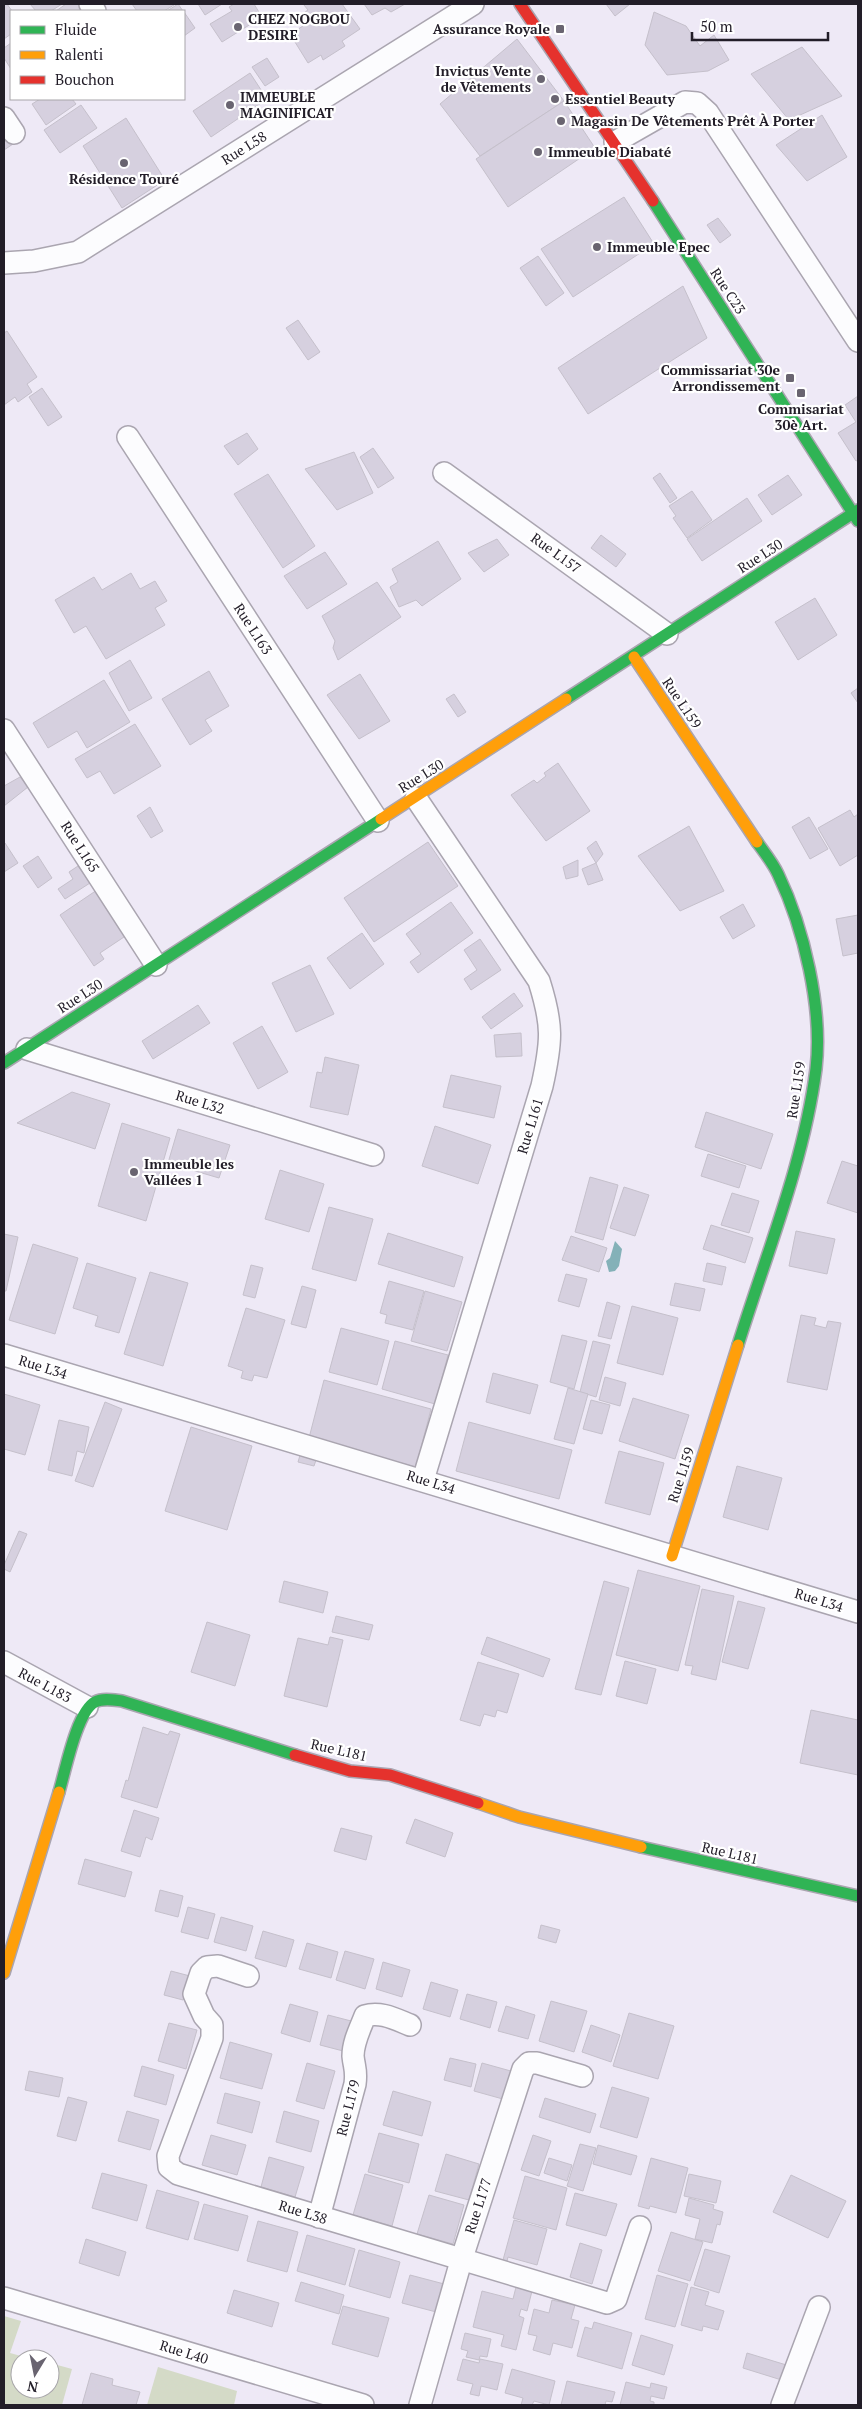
<svg xmlns="http://www.w3.org/2000/svg" width="862" height="2409" viewBox="0 0 862 2409" font-family="'PT Serif',serif">
<style>
.green{fill:#d4dac7}
.water{fill:#84b1b8}
.building{fill:#d6d0df;stroke:#c5c0cb}
.lines{fill:none;stroke-linecap:round;stroke-linejoin:round}
.street-casing{stroke:#aaa5b0;stroke-width:24}
.fast-casing{stroke:#aaa5b0;stroke-width:14}
.slow-casing{stroke:#aaa5b0;stroke-width:14}
.jam-casing{stroke:#aaa5b0;stroke-width:14}
.street{stroke:#fcfcfe;stroke-width:21}
.fast{stroke:#30b455;stroke-width:11}
.slow{stroke:#ff9f0a;stroke-width:11}
.jam{stroke:#e5322d;stroke-width:11}
.poi-dot{fill:#696470;stroke:#fff;stroke-width:2}
.labels{text-anchor:middle;stroke-width:4.5;stroke-linejoin:round;paint-order:stroke}
.poi-label{font-size:14px;font-weight:bold;fill:#221d28;stroke:#fff;text-anchor:start}
.street-label{font-size:14px;fill:#221d28;stroke:#fff}
</style>
<rect width="100%" height="100%" fill="#eee9f6"/>
<g class="green">
<path d="M4,2316L21,2321L10,2353L32,2359H20V2389H50V2363L72,2369L62,2405H4Z"/>
<path d="M158,2367L237,2391L234,2405H147Z"/>
</g>
<path class="water" d="M615,1241L622,1249L619,1266L615,1271L609,1272L606,1261L610,1258Z"/>
<g class="building">
<path d="M4,4H7L12,11L11,34L4,39Z"/>
<path d="M30,4H62L51,11H36Z"/>
<path d="M66,4H80L86,11H56Z"/>
<path d="M132,4H174V5L164,11H137Z"/>
<path d="M178,4L183,11H167Z"/>
<path d="M198,4H222L205,15Z"/>
<path d="M234,4H254L262,17L222,42L210,24L232,11L229,7Z"/>
<path d="M307,4H342L360,29L342,41L345,46L323,60L321,55L308,63L290,34L303,26L296,18L308,10L304,5Z"/>
<path d="M364,4H405L391,12L385,8L372,15Z"/>
<path d="M606,4H630L615,16Z"/>
<path d="M184,12L195,28L184,36Z"/>
<path d="M654,12L686,26L700,46L714,35L729,60L708,71L667,75L645,45Z"/>
<path d="M517,39L564,101L480,156L440,104Z"/>
<path d="M11,43V69L4,58V48Z"/>
<path d="M802,47L842,96L789,120L751,74Z"/>
<path d="M267,58L279,77L265,86L252,67Z"/>
<path d="M250,73L267,99L211,137L193,111Z"/>
<path d="M40,99H72L76,104L46,125L32,104Z"/>
<path d="M564,101L595,148L508,207L476,159Z"/>
<path d="M81,105L97,128L60,153L44,130Z"/>
<path d="M822,115L847,157L807,181L776,145Z"/>
<path d="M126,118L165,180L122,208L83,146Z"/>
<path d="M4,132L13,144L4,150Z"/>
<path d="M624,197L654,244L573,297L541,249Z"/>
<path d="M718,218L731,235L720,243L707,225Z"/>
<path d="M538,256L564,293L546,306L520,268Z"/>
<path d="M683,286L707,338L588,414L558,368Z"/>
<path d="M298,320L320,352L308,360L286,328Z"/>
<path d="M7,331L37,377L27,384L32,392L18,402L15,397L4,405V333Z"/>
<path d="M42,388L62,417L48,426L29,397Z"/>
<path d="M858,396V460L856,461L838,433L856,422L845,405Z"/>
<path d="M247,433L258,449L238,465L224,446Z"/>
<path d="M373,448L394,478L378,488L360,457Z"/>
<path d="M354,452L373,493L337,510L305,469Z"/>
<path d="M660,473L677,498L670,503L653,478Z"/>
<path d="M268,474L315,546L283,568L234,494Z"/>
<path d="M788,475L802,495L772,515L758,495Z"/>
<path d="M692,491L712,520L687,538L673,518L676,516L669,506Z"/>
<path d="M747,498L762,521L702,561L687,539Z"/>
<path d="M601,535L626,554L616,567L591,548Z"/>
<path d="M497,539L509,555L484,572L468,553Z"/>
<path d="M438,541L461,579L422,606L416,600L399,607L390,587L398,582L392,569Z"/>
<path d="M325,552L347,584L307,609L284,576Z"/>
<path d="M131,573L140,589L155,581L167,601L155,608L165,625L106,659L86,626L74,633L55,600L94,577L102,590Z"/>
<path d="M377,582L401,617L338,660L333,648L335,641L322,616Z"/>
<path d="M815,598L837,635L798,660L775,622Z"/>
<path d="M130,660L152,698L129,711L109,673Z"/>
<path d="M209,671L229,706L205,720L212,731L190,745L162,699Z"/>
<path d="M360,674L390,721L359,739L327,695Z"/>
<path d="M104,680L130,722L87,748L77,731L48,748L33,723Z"/>
<path d="M858,688V703L851,693Z"/>
<path d="M454,694L466,712L458,717L446,699Z"/>
<path d="M135,724L161,766L114,794L100,771L87,778L75,759Z"/>
<path d="M558,763L590,811L546,841L511,795L534,780L537,783L546,776L544,773Z"/>
<path d="M20,777L28,787L4,806V786Z"/>
<path d="M150,807L163,831L151,838L137,816Z"/>
<path d="M850,810L854,817L858,814V855L840,866L818,828Z"/>
<path d="M809,817L828,849L810,859L792,827Z"/>
<path d="M689,826L724,891L680,911L638,856Z"/>
<path d="M596,841L603,854L596,863L587,848Z"/>
<path d="M428,842L458,886L374,942L344,898Z"/>
<path d="M5,843L18,863L4,872V844Z"/>
<path d="M38,856L52,878L38,888L23,866Z"/>
<path d="M578,860V876L566,879L563,867Z"/>
<path d="M596,863L603,880L588,885L582,869Z"/>
<path d="M78,866L90,883L65,899L58,889L73,879L69,872Z"/>
<path d="M97,890L127,935L100,953L104,959L94,966L60,915Z"/>
<path d="M451,902L473,933L418,973L410,962L421,954L406,934Z"/>
<path d="M743,904L755,926L733,939L720,917Z"/>
<path d="M858,915V953L843,956L836,919Z"/>
<path d="M362,933L384,964L350,989L327,958Z"/>
<path d="M480,939L501,970L471,990L464,979L477,970L464,950Z"/>
<path d="M310,965L334,1014L296,1032L272,983Z"/>
<path d="M514,993L523,1006L491,1029L482,1017Z"/>
<path d="M198,1005L210,1023L153,1059L142,1041Z"/>
<path d="M262,1026L288,1072L258,1089L233,1043Z"/>
<path d="M521,1033L522,1056L496,1057L494,1035Z"/>
<path d="M325,1057L359,1065L348,1115L310,1107L317,1072L322,1073Z"/>
<path d="M451,1075L501,1086L494,1118L443,1107Z"/>
<path d="M72,1092L110,1104L95,1149L17,1123Z"/>
<path d="M706,1112L773,1134L761,1169L695,1147Z"/>
<path d="M122,1123L170,1138L146,1221L98,1206Z"/>
<path d="M435,1126L491,1145L478,1184L422,1166Z"/>
<path d="M178,1129L230,1145L219,1178L168,1163Z"/>
<path d="M708,1154L746,1166L739,1188L701,1176Z"/>
<path d="M842,1161L858,1166V1213L827,1203Z"/>
<path d="M280,1170L324,1184L309,1232L265,1219Z"/>
<path d="M590,1177L618,1185L603,1240L575,1232Z"/>
<path d="M624,1187L649,1195L635,1236L610,1228Z"/>
<path d="M732,1193L759,1201L749,1233L721,1225Z"/>
<path d="M329,1207L373,1219L356,1281L312,1269Z"/>
<path d="M711,1225L753,1238L745,1263L703,1249Z"/>
<path d="M796,1231L835,1239L827,1274L789,1266Z"/>
<path d="M388,1233L463,1257L454,1287L378,1264Z"/>
<path d="M4,1234L18,1237L6,1291H4Z"/>
<path d="M571,1236L607,1248L599,1272L562,1260Z"/>
<path d="M33,1244L78,1258L55,1334L9,1320Z"/>
<path d="M87,1263L136,1278L119,1333L95,1326L98,1316L73,1308Z"/>
<path d="M707,1263L726,1267L722,1285L703,1281Z"/>
<path d="M251,1265L263,1268L255,1298L243,1295Z"/>
<path d="M150,1272L188,1283L163,1366L124,1354Z"/>
<path d="M566,1274L587,1279L579,1307L558,1301Z"/>
<path d="M389,1281L424,1291L413,1330L385,1323L387,1315L380,1313Z"/>
<path d="M675,1283L705,1289L700,1311L670,1305Z"/>
<path d="M302,1286L316,1290L306,1328L291,1324Z"/>
<path d="M425,1291L462,1302L447,1351L411,1341Z"/>
<path d="M607,1302L620,1306L611,1339L598,1336Z"/>
<path d="M632,1306L678,1318L663,1375L617,1363Z"/>
<path d="M246,1308L285,1320L267,1378L254,1375L252,1381L241,1378L243,1371L228,1366Z"/>
<path d="M801,1315L816,1318L814,1325L826,1328L828,1321L841,1323L827,1390L787,1382Z"/>
<path d="M341,1328L389,1341L377,1385L329,1372Z"/>
<path d="M562,1335L587,1341L574,1389L550,1382Z"/>
<path d="M395,1341L448,1355L435,1404L382,1389Z"/>
<path d="M593,1341L610,1345L596,1397L580,1392Z"/>
<path d="M493,1373L538,1385L530,1414L486,1402Z"/>
<path d="M605,1377L626,1383L620,1406L599,1400Z"/>
<path d="M324,1380L431,1409L416,1467L309,1438Z"/>
<path d="M568,1388L588,1394L574,1444L554,1439Z"/>
<path d="M4,1394L40,1405L25,1455L4,1449Z"/>
<path d="M633,1398L689,1415L675,1459L619,1441Z"/>
<path d="M591,1400L610,1405L602,1434L583,1429Z"/>
<path d="M105,1402L122,1409L93,1487L75,1481Z"/>
<path d="M59,1420L89,1427L84,1453L77,1451L72,1476L48,1470Z"/>
<path d="M469,1422L572,1450L559,1499L456,1471Z"/>
<path d="M191,1427L252,1446L227,1530L165,1511Z"/>
<path d="M619,1451L664,1463L650,1515L605,1503Z"/>
<path d="M301,1452L317,1457L314,1466L298,1462Z"/>
<path d="M737,1466L782,1478L768,1530L723,1517Z"/>
<path d="M19,1531L27,1534L10,1572L4,1569V1565Z"/>
<path d="M638,1570L700,1586L678,1671L616,1655Z"/>
<path d="M284,1581L328,1592L323,1613L279,1602Z"/>
<path d="M604,1581L629,1588L601,1695L575,1689Z"/>
<path d="M702,1589L734,1596L716,1680L691,1674L693,1666L685,1665Z"/>
<path d="M738,1601L765,1608L748,1669L722,1662Z"/>
<path d="M336,1616L373,1625L369,1640L332,1632Z"/>
<path d="M207,1622L250,1635L235,1686L191,1672Z"/>
<path d="M330,1637L343,1640L327,1707L284,1696L298,1638L328,1645Z"/>
<path d="M487,1637L550,1659L543,1677L481,1654Z"/>
<path d="M625,1661L656,1669L647,1704L616,1696Z"/>
<path d="M478,1662L519,1674L507,1713L497,1710L495,1717L484,1714L480,1726L460,1720Z"/>
<path d="M811,1710L858,1720V1775L800,1763Z"/>
<path d="M143,1727L168,1735L170,1731L180,1734L157,1808L121,1797L126,1780L128,1781Z"/>
<path d="M134,1810L159,1818L152,1840L146,1837L140,1857L121,1851Z"/>
<path d="M415,1819L453,1833L445,1857L406,1843Z"/>
<path d="M341,1828L372,1836L366,1860L334,1851Z"/>
<path d="M85,1859L132,1872L125,1897L78,1884Z"/>
<path d="M160,1890L183,1896L178,1917L155,1911Z"/>
<path d="M188,1907L215,1914L208,1939L181,1932Z"/>
<path d="M221,1917L253,1926L246,1951L214,1942Z"/>
<path d="M541,1925L560,1930L556,1943L538,1938Z"/>
<path d="M263,1931L294,1940L286,1967L255,1958Z"/>
<path d="M307,1943L338,1952L331,1978L299,1969Z"/>
<path d="M345,1951L374,1959L365,1989L336,1980Z"/>
<path d="M383,1962L410,1970L402,1997L376,1989Z"/>
<path d="M171,1971L190,1976L183,2000L164,1995Z"/>
<path d="M431,1982L458,1990L450,2017L423,2009Z"/>
<path d="M467,1994L497,2002L490,2028L460,2019Z"/>
<path d="M551,2001L587,2011L574,2052L539,2041Z"/>
<path d="M290,2004L318,2012L310,2042L281,2033Z"/>
<path d="M506,2006L535,2015L528,2039L498,2031Z"/>
<path d="M629,2013L674,2026L658,2079L613,2066Z"/>
<path d="M328,2015L355,2022L347,2052L320,2045Z"/>
<path d="M169,2023L197,2030L186,2069L158,2061Z"/>
<path d="M591,2025L620,2035L611,2062L582,2052Z"/>
<path d="M230,2042L272,2054L262,2089L220,2078Z"/>
<path d="M450,2058L476,2064L471,2087L444,2080Z"/>
<path d="M307,2063L335,2071L324,2109L296,2101Z"/>
<path d="M482,2063L518,2073L510,2101L474,2091Z"/>
<path d="M142,2066L174,2075L166,2105L134,2096Z"/>
<path d="M29,2071L63,2078L59,2097L25,2090Z"/>
<path d="M612,2087L649,2098L637,2138L600,2127Z"/>
<path d="M393,2091L431,2102L422,2136L383,2125Z"/>
<path d="M225,2093L260,2102L252,2133L217,2123Z"/>
<path d="M68,2097L87,2102L76,2141L57,2136Z"/>
<path d="M545,2098L596,2114L590,2133L539,2117Z"/>
<path d="M127,2111L159,2120L150,2150L118,2141Z"/>
<path d="M284,2111L319,2121L311,2152L276,2142Z"/>
<path d="M379,2133L419,2144L409,2183L368,2172Z"/>
<path d="M211,2135L246,2145L237,2175L202,2165Z"/>
<path d="M533,2135L551,2141L539,2176L521,2170Z"/>
<path d="M580,2144L596,2148L583,2191L567,2186Z"/>
<path d="M598,2145L637,2156L631,2175L593,2164Z"/>
<path d="M446,2154L479,2164L469,2200L435,2191Z"/>
<path d="M269,2157L304,2167L295,2197L261,2187Z"/>
<path d="M549,2158L572,2165L567,2181L544,2173Z"/>
<path d="M651,2158L688,2168L676,2213L650,2206L649,2209L638,2206Z"/>
<path d="M102,2173L147,2185L137,2221L92,2208Z"/>
<path d="M365,2174L403,2185L392,2226L353,2215Z"/>
<path d="M689,2174L721,2181L716,2203L684,2196Z"/>
<path d="M791,2175L846,2201L828,2238L773,2212Z"/>
<path d="M525,2176L567,2188L556,2230L513,2218Z"/>
<path d="M157,2190L199,2202L188,2240L146,2228Z"/>
<path d="M575,2193L617,2204L606,2236L566,2225Z"/>
<path d="M429,2195L464,2205L453,2244L417,2234Z"/>
<path d="M689,2198L714,2205L713,2209L723,2212L720,2225L717,2224L712,2243L695,2239L700,2219L685,2215Z"/>
<path d="M204,2204L248,2216L238,2251L194,2239Z"/>
<path d="M514,2220L547,2229L537,2265L508,2257L507,2261L503,2260Z"/>
<path d="M258,2221L298,2232L287,2272L247,2261Z"/>
<path d="M671,2232L703,2242L690,2281L658,2271Z"/>
<path d="M307,2235L355,2249L345,2285L297,2271Z"/>
<path d="M86,2239L126,2252L119,2276L79,2263Z"/>
<path d="M580,2243L602,2250L592,2284L570,2277Z"/>
<path d="M705,2249L730,2256L719,2293L694,2285Z"/>
<path d="M359,2250L400,2262L390,2298L349,2286Z"/>
<path d="M410,2275L448,2285L440,2313L402,2303Z"/>
<path d="M657,2275L688,2284L675,2327L645,2319Z"/>
<path d="M301,2282L344,2295L339,2314L295,2301Z"/>
<path d="M516,2287L532,2291L527,2311L521,2309L519,2316L524,2318L516,2350L501,2346L504,2335L473,2327L482,2291L513,2299Z"/>
<path d="M691,2287L709,2292L705,2305L724,2311L718,2330L703,2326L702,2331L681,2325Z"/>
<path d="M234,2290L279,2303L272,2327L227,2313Z"/>
<path d="M552,2300L575,2305L571,2319L579,2321L572,2348L553,2343L550,2355L533,2350L537,2336L528,2334L534,2309L549,2313Z"/>
<path d="M343,2306L389,2318L378,2357L332,2344Z"/>
<path d="M594,2322L632,2333L622,2369L577,2356L585,2327L592,2329Z"/>
<path d="M465,2333L491,2339L487,2357L480,2356L479,2360L466,2357L468,2351L461,2349Z"/>
<path d="M641,2335L673,2345L664,2375L632,2365Z"/>
<path d="M747,2353L793,2367L788,2382L743,2368Z"/>
<path d="M463,2359L479,2363L480,2359L503,2364L497,2390L481,2386L479,2396L470,2394L473,2384L457,2380Z"/>
<path d="M512,2369L555,2381L549,2405L534,2401L532,2405H521L523,2398L505,2393Z"/>
<path d="M91,2373L113,2379L112,2385L140,2392L136,2405H82Z"/>
<path d="M567,2381L615,2392L612,2402L606,2401L605,2405H561Z"/>
<path d="M626,2382L650,2388L651,2383L667,2387L664,2399L651,2396L650,2401L654,2402V2405H620Z"/>
</g>
<g class="lines">
<g class="street-casing">
<g id="street">
<path d="M90,4L95,11"/>
<path d="M4,118L14,133"/>
<path d="M615,142L685,102L697,103L708,113L858,341"/>
<path d="M4,263L34,261L78,252L473,4"/>
<path d="M128,437L378,821"/>
<path d="M444,473L667,634"/>
<path d="M4,730L156,965"/>
<path d="M416,798L539,981C553,1025 552,1041 542,1086L423,1480"/>
<path d="M27,1049L373,1155"/>
<path d="M4,1355L858,1612"/>
<path d="M4,1662L87,1707"/>
<path d="M248,1976L218,1966L207,1967L201,1973L194,1994L204,2016L212,2025V2038L168,2156L169,2167L178,2174L607,2303L616,2299L640,2227"/>
<path d="M319,2217L355,2084C357,2070 354,2067 353,2056C353,2042 360,2029 365,2016C380,2011 395,2019 410,2025"/>
<path d="M4,2298L363,2405"/>
<path d="M420,2405L461,2261L523,2069L529,2063H537L582,2076"/>
<path d="M782,2405L819,2307"/>
</g>
</g>
<g class="fast-casing">
<g id="fast">
<path d="M653,201L858,521"/>
<path d="M566,699L858,510"/>
<path d="M4,1063L381,819"/>
<path d="M738,1345C766,1255 804,1162 816,1069C823,1009 804,928 778,874C773,863 764,852 757,842"/>
<path d="M59,1792C65,1772 77,1711 95,1702C103,1698 113,1700 122,1701L295,1755"/>
<path d="M641,1847L858,1896"/>
</g>
</g>
<g class="slow-casing">
<g id="slow">
<path d="M634,657L757,842"/>
<path d="M381,819L566,699"/>
<path d="M672,1556L738,1345"/>
<path d="M478,1803L519,1817L641,1847"/>
<path d="M4,1973L59,1792"/>
</g>
</g>
<g class="jam-casing">
<g id="jam">
<path d="M520,4L653,201"/>
<path d="M295,1755L350,1771L390,1775L478,1803"/>
</g>
</g>
<use href="#street" class="street"/>
<use href="#fast" class="fast"/>
<use href="#slow" class="slow"/>
<use href="#jam" class="jam"/>
</g>
<g class="poi-dot">
<circle cx="238" cy="27" r="5"/>
<rect x="555" y="24" width="10" height="10" rx="2.5"/>
<circle cx="541" cy="79" r="5"/>
<circle cx="555" cy="99" r="5"/>
<circle cx="230" cy="105" r="5"/>
<circle cx="561" cy="121" r="5"/>
<circle cx="538" cy="152" r="5"/>
<circle cx="124" cy="163" r="5"/>
<circle cx="597" cy="247" r="5"/>
<rect x="785" y="373" width="10" height="10" rx="2.5"/>
<rect x="796" y="388" width="10" height="10" rx="2.5"/>
<circle cx="134" cy="1172" r="5"/>
</g>
<g class="labels">
<g class="poi-label">
<text x="248" y="24">CHEZ NOGBOU<tspan x="248" dy="16">DESIRE</tspan></text>
<text x="550" y="34" text-anchor="end">Assurance Royale</text>
<text x="531" y="76" text-anchor="end">Invictus Vente<tspan x="531" dy="16">de Vêtements</tspan></text>
<text x="240" y="102">IMMEUBLE<tspan x="240" dy="16">MAGINIFICAT</tspan></text>
<text x="565" y="104">Essentiel Beauty</text>
<text x="571" y="126">Magasin De Vêtements Prêt À Porter</text>
<text x="548" y="157">Immeuble Diabaté</text>
<text x="124" y="184" text-anchor="middle">Résidence Touré</text>
<text x="607" y="252">Immeuble Epec</text>
<text x="780" y="375" text-anchor="end">Commissariat 30e<tspan x="780" dy="16">Arrondissement</tspan></text>
<text x="801" y="414" text-anchor="middle">Commisariat<tspan x="801" dy="16">30è Art.</tspan></text>
<text x="144" y="1169">Immeuble les<tspan x="144" dy="16">Vallées 1</tspan></text>
</g>
<g class="street-label">
<text transform="translate(244 148) rotate(-32)" y="5">Rue L58</text>
<text transform="translate(728 291) rotate(57)" y="5">Rue C23</text>
<text transform="translate(556 553) rotate(36)" y="5">Rue L157</text>
<text transform="translate(760 556) rotate(-33)" y="5">Rue L30</text>
<text transform="translate(253 629) rotate(57)" y="5">Rue L163</text>
<text transform="translate(682 703) rotate(56)" y="5">Rue L159</text>
<text transform="translate(421 776) rotate(-32)" y="5">Rue L30</text>
<text transform="translate(80 847) rotate(57)" y="5">Rue L165</text>
<text transform="translate(80 996) rotate(-33)" y="5">Rue L30</text>
<text transform="translate(796 1090) rotate(-81)" y="5">Rue L159</text>
<text transform="translate(200 1102) rotate(17)" y="5">Rue L32</text>
<text transform="translate(530 1126) rotate(-73)" y="5">Rue L161</text>
<text transform="translate(43 1367) rotate(17)" y="5">Rue L34</text>
<text transform="translate(681 1475) rotate(-72)" y="5">Rue L159</text>
<text transform="translate(431 1482) rotate(17)" y="5">Rue L34</text>
<text transform="translate(819 1600) rotate(17)" y="5">Rue L34</text>
<text transform="translate(45 1685) rotate(28)" y="5">Rue L183</text>
<text transform="translate(339 1750) rotate(13)" y="5">Rue L181</text>
<text transform="translate(730 1853) rotate(13)" y="5">Rue L181</text>
<text transform="translate(348 2108) rotate(-76)" y="5">Rue L179</text>
<text transform="translate(478 2206) rotate(-72)" y="5">Rue L177</text>
<text transform="translate(303 2212) rotate(17)" y="5">Rue L38</text>
<text transform="translate(184 2352) rotate(17)" y="5">Rue L40</text>
</g>
</g>
<rect width="862" height="2409" fill="none" stroke="#221d28" stroke-width="10"/>
<rect x="10" y="10" width="175" height="90" fill="#ffffff" stroke="#a7a5a9"/>
<rect x="20" y="26" width="25" height="8" fill="#30b455" stroke="#a7a5a9"/>
<text x="55" y="35" font-size="15" fill="#221d28">Fluide</text>
<rect x="20" y="51" width="25" height="8" fill="#ff9f0a" stroke="#a7a5a9"/>
<text x="55" y="60" font-size="15" fill="#221d28">Ralenti</text>
<rect x="20" y="76" width="25" height="8" fill="#e5322d" stroke="#a7a5a9"/>
<text x="55" y="85" font-size="15" fill="#221d28">Bouchon</text>
<g transform="translate(35 2374) rotate(190)"><circle r="24" fill="#ffffff" stroke="#a7a5a9"/>
<path d="M0-4L9 19L0 12L-9 19Z" fill="#696470"/>
<text y="-8" font-size="14" font-weight="bold" text-anchor="middle" fill="#221d28">N</text>
</g>
<path d="M692 32v8h136v-8" fill="none" stroke="#221d28" stroke-width="2.5"/>
<text x="700" y="32" font-size="15" fill="#221d28" stroke="#ffffff" stroke-width="4" paint-order="stroke">50 m</text>
</svg>
